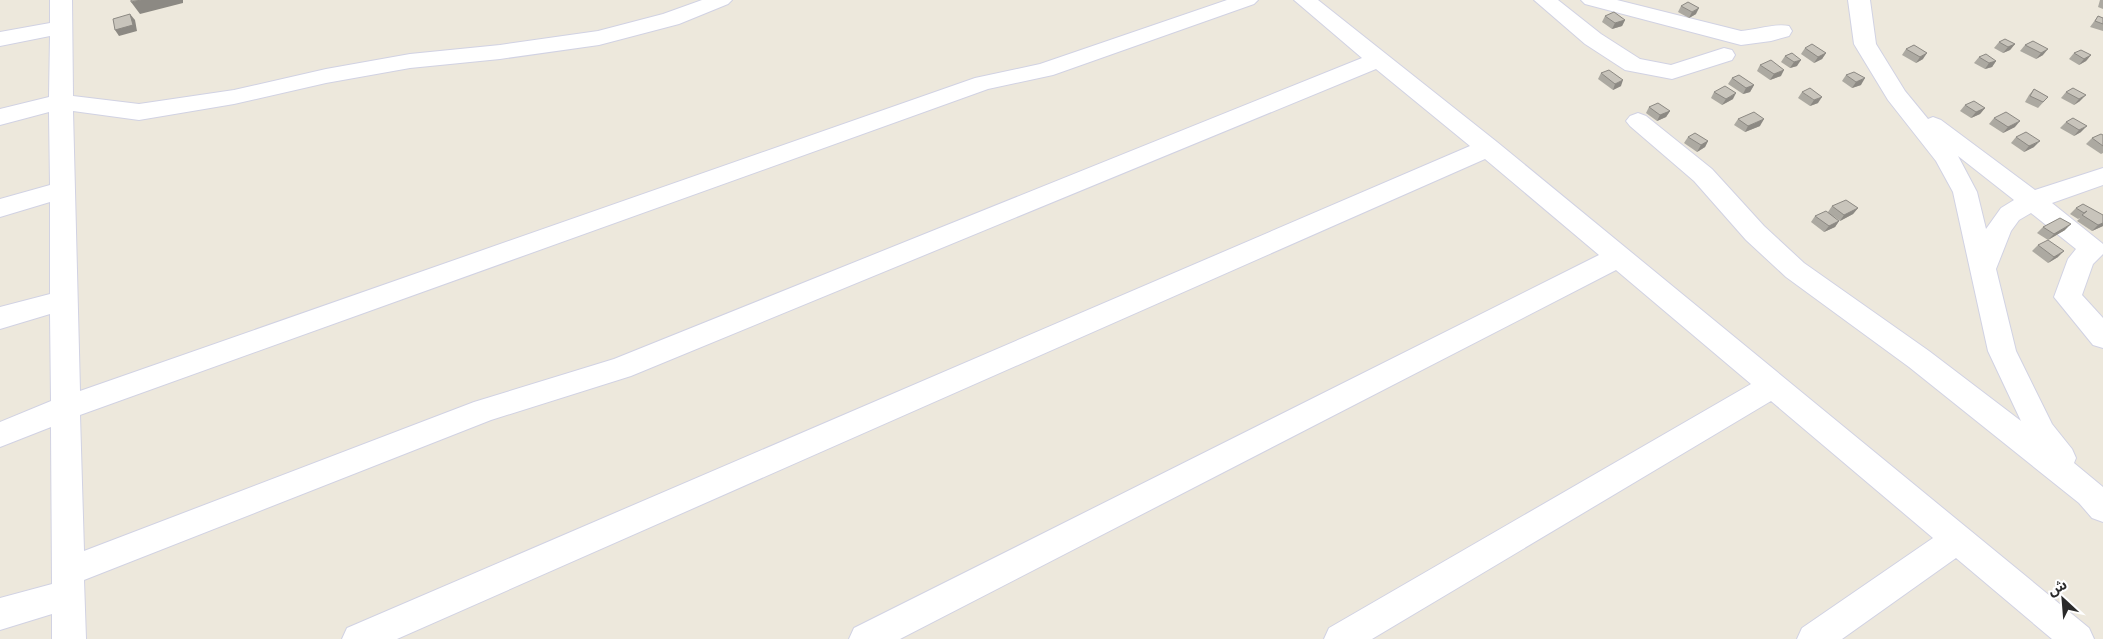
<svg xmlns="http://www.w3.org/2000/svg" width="2103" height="639" viewBox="0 0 2103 639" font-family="Quicksand,'Noto Sans Arabic',sans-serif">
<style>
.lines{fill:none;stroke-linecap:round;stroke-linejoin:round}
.street-casing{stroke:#d1d2e3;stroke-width:2}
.street{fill:#fff;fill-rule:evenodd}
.wall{fill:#aca9a1}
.shaded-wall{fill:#8c8983}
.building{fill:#c8c4bb;stroke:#8c8983}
</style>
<rect width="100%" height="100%" fill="#ede8dc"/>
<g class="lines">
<g class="street-casing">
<g id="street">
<path d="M50,0H72L73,96L139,104L234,90L326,69L410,54L500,45L598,31L663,14L702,0H732L728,4L679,24L599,45L500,59L410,68L326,83L234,104L139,120L73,111L80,391L975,78L1040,64L1227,0H1258L1254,4L1053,75L988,89L80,415L84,551L474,402L614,359L1362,58L1294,0H1318L1497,142L2089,628L2094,639H2052L1956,558L1842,639H1797L1802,628L1933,538L1771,401L1372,639H1324L1329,628L1751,384L1616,270L900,639H849L854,628L1599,255L1485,159L397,639H342L347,628L1470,146L1376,69L631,376L491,420L84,580L86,639H52V614L0,630V598L52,584L51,427L0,447V422L51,401L50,314L0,329V307L50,294V202L0,217V199L50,185L49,112L0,125V109L49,97L50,36L0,46V32L50,23Z"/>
<path d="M1534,0H1558L1601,34L1640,59L1671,65L1724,48L1732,50L1735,55L1732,60L1672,79L1625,70L1585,44Z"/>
<path d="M1581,0H1617L1741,31C1755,30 1777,23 1789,26L1792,31L1789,36L1771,41L1741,45L1585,4Z"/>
<path d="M1848,0H1870L1876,44L1905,91L1928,119L1933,117L1941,120L2035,190L2103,168V185L2052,203L2103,244V254L2093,264L2082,295L2103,318V348L2093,345L2054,297L2068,259L2076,249L2031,213L2019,220L2011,231L1996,269L2016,351L2052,424L2072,449L2076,458L2074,463L2103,487V522L2092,518L2079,503L1909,367L1786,277L1746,240L1694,181L1630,126L1626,121L1630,116L1638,113L1646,116L1712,169L1764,226L1804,263L1929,351L2021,421L1988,351L1953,192L1936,161L1888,100L1854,44ZM1958,156L2014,200L2001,208L1986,229L1977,192Z"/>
</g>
</g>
<use href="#street" class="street"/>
</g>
<g class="wall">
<path d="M2100,0H2103V9L2098,7Z"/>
<path d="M1681,6L1696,14L1689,18L1678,12Z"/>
<path d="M1605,16L1625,20L1622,26L1612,29L1602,22Z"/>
<path d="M2098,16L2103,18V31L2090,27Z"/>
<path d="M2033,41L2043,55L2036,59L2020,51L2025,45Z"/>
<path d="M1999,42L2015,44L2010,50L2003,53L1994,48Z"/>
<path d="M1914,45L1923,59L1916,63L1902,55L1906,49Z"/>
<path d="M1805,48L1826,53L1822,59L1814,63L1801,54Z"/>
<path d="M1792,53L1797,66L1790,68L1781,62L1785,56Z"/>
<path d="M2074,53L2091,55L2086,61L2079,65L2069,59Z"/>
<path d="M1979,57L1996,61L1992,67L1985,69L1974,63Z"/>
<path d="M1760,65L1781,76L1770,80L1757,71Z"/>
<path d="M1601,73L1621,86L1613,90L1598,79Z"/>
<path d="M1846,75L1861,85L1852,88L1842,81Z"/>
<path d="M1732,78L1754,85L1750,92L1743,94L1728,84Z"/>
<path d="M2073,88L2080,101L2074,105L2061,98L2066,92Z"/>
<path d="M2034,89L2048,97L2038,108L2025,102L2029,95Z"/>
<path d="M1714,92L1733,99L1722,105L1711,98Z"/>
<path d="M1802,92L1818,103L1810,106L1798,98Z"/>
<path d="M1965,105L1985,108L1980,114L1971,118L1960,111Z"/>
<path d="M1649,107L1670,111L1666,117L1657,121L1646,113Z"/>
<path d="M1994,118L2015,127L2003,133L1989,124Z"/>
<path d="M2073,118L2081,132L2074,136L2060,128L2066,122Z"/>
<path d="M1738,119L1760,126L1745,132L1734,125Z"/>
<path d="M2103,135V153L2101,154L2086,144L2092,138Z"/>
<path d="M1688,137L1708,141L1705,147L1697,152L1684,143Z"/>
<path d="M2016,137L2034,147L2024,152L2011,143Z"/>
<path d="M1832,206L1858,208L1853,214L1840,221L1832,215L1839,221L1835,227L1824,232L1811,222L1815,216L1828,212Z"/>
<path d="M2076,208L2103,215V226L2092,231L2077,221L2080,218L2078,219L2070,214Z"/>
<path d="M2043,227L2065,230L2048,240L2037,233Z"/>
<path d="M2038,245L2058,257L2048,263L2032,251Z"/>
</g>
<g class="shaded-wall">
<path d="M141,0H183V3L140,14L131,2Z"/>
<path d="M1699,8L1696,14L1689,18L1692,12Z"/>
<path d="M130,14L135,20L137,31L119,36L115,30Z"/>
<path d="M1625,20L1622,26L1612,29L1615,23Z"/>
<path d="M2015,44L2010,50L2003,53L2008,47Z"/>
<path d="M2048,49L2043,55L2036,59L2041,53Z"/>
<path d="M1826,53L1822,59L1814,63L1818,57Z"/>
<path d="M1927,53L1923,59L1916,63L1920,57Z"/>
<path d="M2091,55L2086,61L2079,65L2084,59Z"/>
<path d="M1801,60L1797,66L1790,68L1794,62Z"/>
<path d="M1996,61L1992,67L1985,69L1989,63Z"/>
<path d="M1784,70L1781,76L1770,80L1774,74Z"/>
<path d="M1865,78L1861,85L1852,88L1856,82Z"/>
<path d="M1623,80L1621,86L1613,90L1615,84Z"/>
<path d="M1754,85L1750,92L1743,94L1746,88Z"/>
<path d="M1736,93L1733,99L1722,105L1726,99Z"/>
<path d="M2086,95L2080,101L2074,105L2079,99Z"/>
<path d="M1822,97L1818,103L1810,106L1814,100Z"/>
<path d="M1985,108L1980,114L1971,118L1976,112Z"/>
<path d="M1670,111L1666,117L1657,121L1660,115Z"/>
<path d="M1764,119L1760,126L1745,132L1748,126Z"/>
<path d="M2020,121L2015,127L2003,133L2008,127Z"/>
<path d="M2087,126L2081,132L2074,136L2079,130Z"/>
<path d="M1708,141L1705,147L1697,152L1701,145Z"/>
<path d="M2040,141L2034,147L2024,152L2029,146Z"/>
<path d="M1858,208L1853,214L1840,221L1844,215Z"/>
<path d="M1839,221L1835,227L1824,232L1829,226Z"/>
<path d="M2103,223V226L2092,231L2098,225Z"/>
<path d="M2071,224L2065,230L2048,240L2054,234Z"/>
<path d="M2064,251L2058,257L2048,263L2054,257Z"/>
</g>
<g class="building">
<path d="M131,0H141L131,2Z"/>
<path d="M1688,2L1699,8L1692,12L1681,6Z"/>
<path d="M1614,12L1625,20L1615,23L1605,16Z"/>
<path d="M130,14L133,25L115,30L113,19Z"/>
<path d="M2098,16L2103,18V24L2095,21Z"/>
<path d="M2005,39L2015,44L2008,47L1999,42Z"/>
<path d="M2033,41L2048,49L2041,53L2025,45Z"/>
<path d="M1812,44L1826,53L1818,57L1805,48Z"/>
<path d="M1914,45L1927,53L1920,57L1906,49Z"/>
<path d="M2081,50L2091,55L2084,59L2074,53Z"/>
<path d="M1792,53L1801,60L1794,62L1785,56Z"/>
<path d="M1986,54L1996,61L1989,63L1979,57Z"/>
<path d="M1771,60L1784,70L1774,74L1760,65Z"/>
<path d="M1609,70L1623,80L1615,84L1601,73Z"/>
<path d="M1854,72L1865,78L1856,82L1846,75Z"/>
<path d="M1739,75L1754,85L1746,88L1732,78Z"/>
<path d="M1725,86L1736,93L1726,99L1714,92Z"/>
<path d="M1810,88L1822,97L1814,100L1802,92Z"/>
<path d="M2073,88L2086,95L2079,99L2066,92Z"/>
<path d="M2034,89L2048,97L2043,102L2030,96Z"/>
<path d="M1974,101L1985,108L1976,112L1965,105Z"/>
<path d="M1658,103L1670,111L1660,115L1649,107Z"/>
<path d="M1754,112L1764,119L1748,126L1738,119Z"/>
<path d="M2006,112L2020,121L2008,127L1994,118Z"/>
<path d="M2073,118L2087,126L2079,130L2066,122Z"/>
<path d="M2026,132L2040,141L2029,146L2016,137Z"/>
<path d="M1695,133L1708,141L1701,145L1688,137Z"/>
<path d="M2101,134L2103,135V146L2092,138Z"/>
<path d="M1846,200L1858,208L1844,215L1832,206Z"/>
<path d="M2083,204L2103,215V223L2098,225L2082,215L2087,211L2084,213L2076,208Z"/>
<path d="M1826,211L1839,221L1829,226L1815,216Z"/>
<path d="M2060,218L2071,224L2054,234L2043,227Z"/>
<path d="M2048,240L2064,251L2054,257L2038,245Z"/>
</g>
<g transform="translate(2063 599) rotate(334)" stroke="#ffffff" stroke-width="4" paint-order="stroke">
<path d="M0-4L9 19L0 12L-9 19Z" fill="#2a2a2a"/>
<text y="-8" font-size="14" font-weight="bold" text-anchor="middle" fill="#2a2a2a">ش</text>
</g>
</svg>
